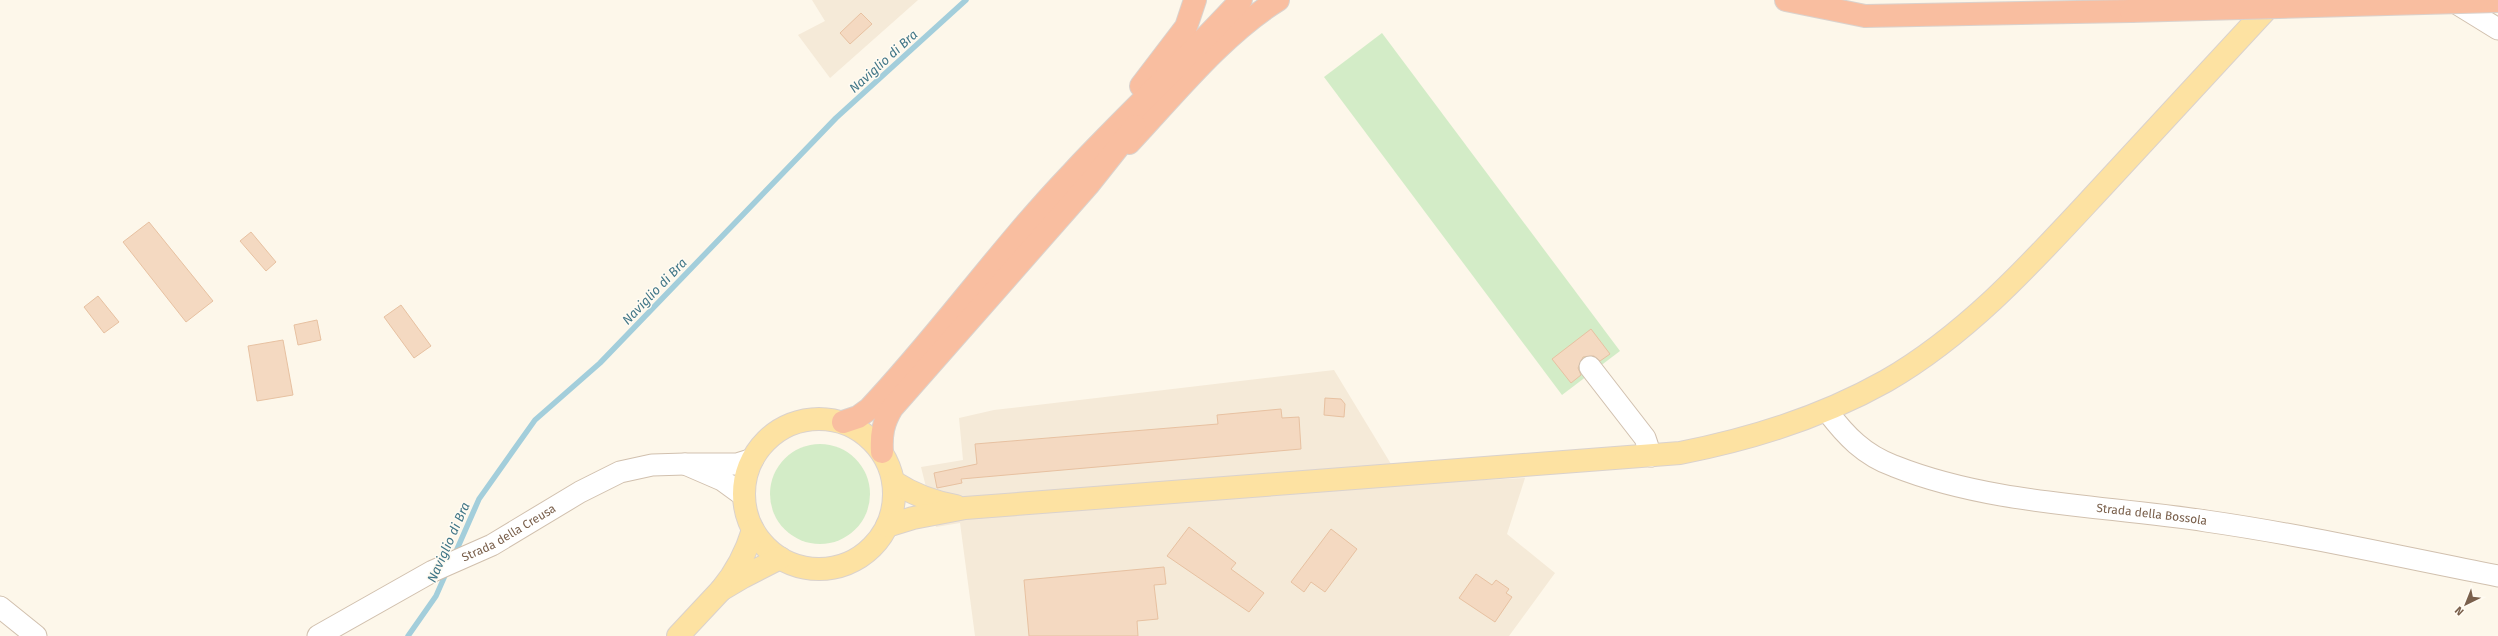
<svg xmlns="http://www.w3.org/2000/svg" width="2498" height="636" viewBox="0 0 2498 636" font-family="'Fira Sans',sans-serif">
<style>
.residential{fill:#f5ead8}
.green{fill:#d3ecc7}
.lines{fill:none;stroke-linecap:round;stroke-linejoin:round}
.stream{stroke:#a3cedb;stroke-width:5.5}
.building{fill:#f4d9c1;stroke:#e7c1a1}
.minor-casing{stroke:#d1c0ae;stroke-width:23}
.major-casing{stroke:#dad2cd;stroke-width:24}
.highway-casing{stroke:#dad2cd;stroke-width:24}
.minor{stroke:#fff;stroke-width:21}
.major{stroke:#fde2a2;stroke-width:22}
.highway{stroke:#f9bea0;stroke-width:22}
.highway-bridge-casing{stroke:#dad2cd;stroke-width:24;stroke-linecap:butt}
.highway-bridge{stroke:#f9bea0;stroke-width:22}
.labels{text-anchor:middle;stroke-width:3;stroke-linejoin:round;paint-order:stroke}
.street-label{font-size:12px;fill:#7a604c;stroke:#fffbf2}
.water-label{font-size:13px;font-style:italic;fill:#417687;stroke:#fffbf2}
</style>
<rect width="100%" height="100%" fill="#fdf7ea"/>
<g class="residential">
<path d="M812,0H918L830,78L798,35L825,21Z"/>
<path d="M1334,370L1391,464L1421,462L1422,483L1525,478L1507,534L1555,573L1509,636H975L960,523L936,527L921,467L963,460L959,418L994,410Z"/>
</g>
<g class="green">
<path d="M1382,33L1620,351L1562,395L1324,77Z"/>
<circle cx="820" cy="494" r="50"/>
</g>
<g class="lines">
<g class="stream">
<path d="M454,556L479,499L535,420L600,363L836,118L966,0"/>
<path d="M408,636L436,596L447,571"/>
</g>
</g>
<g class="building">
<path d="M861,13L872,24L850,44L840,33Z"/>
<path d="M149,222L213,301L186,322L123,242Z"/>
<path d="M251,232L276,262L266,271L240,241Z"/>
<path d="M98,296L119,322L104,333L84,307Z"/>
<path d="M401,305L431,346L414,358L384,317Z"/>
<path d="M317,320L321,340L298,345L294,325Z"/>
<path d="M1591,329L1610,354L1600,361L1594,356L1583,357L1578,368L1581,375L1571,383L1552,359Z"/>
<path d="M283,340L293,395L257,401L248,346Z"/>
<path d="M1325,398L1341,399L1345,404L1344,417L1324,415Z"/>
<path d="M1281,409L1282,418L1299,417L1301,449L961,479L962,483L937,488L934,473L977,464L975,444L1218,424L1217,415Z"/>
<path d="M1189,527L1236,563L1231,569L1264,593L1249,612L1167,556Z"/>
<path d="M1331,529L1357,549L1325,592L1311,582L1304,592L1291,582Z"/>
<path d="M1164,567L1166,584L1154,585L1158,619L1137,621L1138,636H1029L1024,580Z"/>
<path d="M1476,574L1492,585L1496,580L1509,589L1506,593L1512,597L1495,622L1459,598Z"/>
</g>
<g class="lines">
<g class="minor-casing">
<g id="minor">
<path d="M2451,0L2498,29"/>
<path d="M1590,367L1645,438L1651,456"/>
<path id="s1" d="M1827,411C1846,436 1864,455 1894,466C1992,505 2103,505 2206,521C2304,535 2401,557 2498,576"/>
<path d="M744,496L722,480L685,464H737L753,459"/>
<path d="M0,607L36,636"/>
<path id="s2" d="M318,636L433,571L492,545L580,492L620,472L652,465L685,464"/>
</g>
</g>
<g class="major-casing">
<g id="major">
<circle cx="819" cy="494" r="75"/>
<path d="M894,482C914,495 933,502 956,506"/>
<path d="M887,526L913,518L965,508L1680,453C1752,439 1822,417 1886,381C1971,332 2037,257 2103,186C2160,124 2218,62 2275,0"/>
<path d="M753,530C746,553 737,571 721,590L743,577L780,558"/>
<path d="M678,636L721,590"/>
</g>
</g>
<g class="highway-casing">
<g id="highway">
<path d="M1786,0L1865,16L2131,11"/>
<path d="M1141,86L1186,27L1195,0"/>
<path d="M1129,143C1174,95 1222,35 1278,0"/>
<path d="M843,422L858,417L869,409C940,334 1000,248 1072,173C1127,114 1186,60 1241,0"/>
<path d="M882,452C881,434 883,423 892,408L1089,184L1135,126"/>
</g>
</g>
<use href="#minor" class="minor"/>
<use href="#major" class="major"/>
<use href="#highway" class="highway"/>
<g class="highway-bridge-casing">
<path id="highway-bridge" d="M2131,11L2498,1"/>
</g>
<use href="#highway-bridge" class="highway-bridge"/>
</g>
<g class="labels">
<g class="street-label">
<text dy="4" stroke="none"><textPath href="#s1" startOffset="351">Strada della Bossola</textPath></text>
<text dy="4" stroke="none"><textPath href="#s2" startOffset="217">Strada della Creusa</textPath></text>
</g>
<g class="water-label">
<text transform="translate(883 61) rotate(-42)" y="5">Naviglio di Bra</text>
<text transform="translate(654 291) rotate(-46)" y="5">Naviglio di Bra</text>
<text transform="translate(448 542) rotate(-66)" y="5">Naviglio di Bra</text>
</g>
</g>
<g transform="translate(2466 604) rotate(223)" stroke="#fffbf2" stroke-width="3" paint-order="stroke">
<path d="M0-3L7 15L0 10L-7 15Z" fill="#7a604c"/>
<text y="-6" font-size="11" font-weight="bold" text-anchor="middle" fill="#7a604c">N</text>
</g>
</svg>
